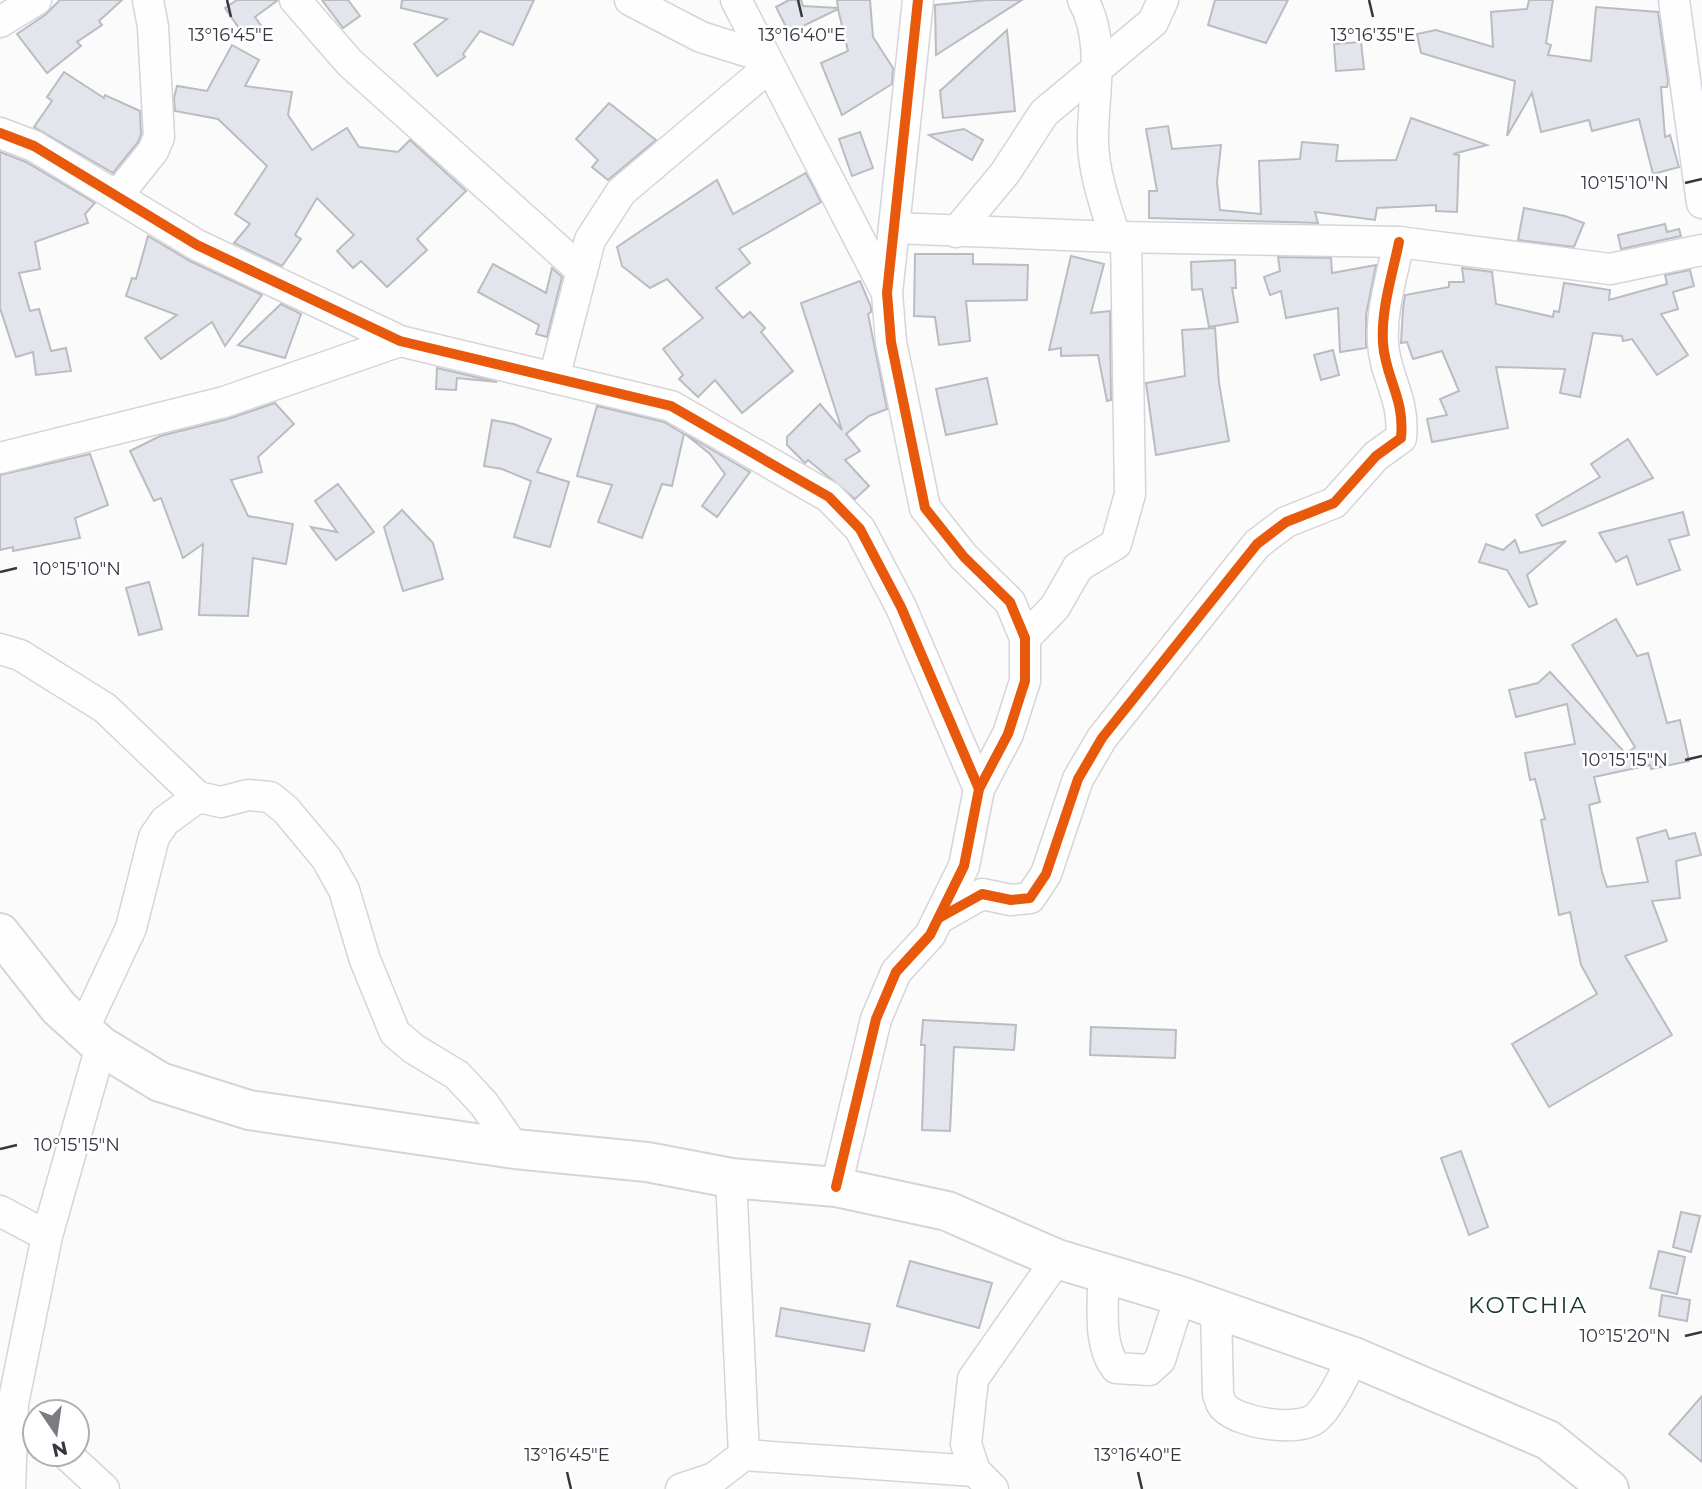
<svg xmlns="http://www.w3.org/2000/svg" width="1702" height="1489" viewBox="0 0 1702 1489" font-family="Montserrat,sans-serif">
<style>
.building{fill:#e3e5ec;stroke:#bbbcc2;stroke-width:2}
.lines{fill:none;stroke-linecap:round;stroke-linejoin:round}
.minor-casing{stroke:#d6d4da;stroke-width:33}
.major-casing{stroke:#d6d4da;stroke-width:42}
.minor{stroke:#fefefe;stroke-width:30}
.major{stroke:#fefefe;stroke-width:38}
.cycleway-casing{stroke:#fff;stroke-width:15}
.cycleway{stroke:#e8590c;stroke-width:10}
.ticks{fill:none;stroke:#383541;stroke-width:2.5}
.labels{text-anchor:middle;stroke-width:5;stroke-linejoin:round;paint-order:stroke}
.quarter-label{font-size:23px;letter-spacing:2px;fill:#173731;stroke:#fff}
.ticks-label{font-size:18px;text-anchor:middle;fill:#383541;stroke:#fff;stroke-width:5;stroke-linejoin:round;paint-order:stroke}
</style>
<rect width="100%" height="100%" fill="#fbfbfb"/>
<g class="building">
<path d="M60,0H122L99,21L102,25L77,42L81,46L47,73L17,34L45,15Z"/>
<path d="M237,0H278L255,17L262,27L246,38L225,8Z"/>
<path d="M322,0H348L360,16L343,28Z"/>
<path d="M402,0H534L513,45L480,31L463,54L465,57L437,76L414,44L447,19L401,8Z"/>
<path d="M789,0H801L803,6L838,8L837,0H870L873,37L893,68L892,84L842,115L821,63L848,51L838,9L789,33L776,7Z"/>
<path d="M986,0H1022L936,55L935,5Z"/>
<path d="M1215,0H1288L1266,43L1208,25Z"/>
<path d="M1529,0H1553L1546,43L1551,45L1548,55L1591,61L1596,7L1658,12L1668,81L1667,87H1661L1665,137L1670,135L1679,167L1653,174L1639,119L1592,131L1589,120L1541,132L1532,93L1507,136L1515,81L1421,53L1417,34L1436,30L1493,47L1491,12L1527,9Z"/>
<path d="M1007,30L1015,111L943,118L940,91Z"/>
<path d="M1361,42L1364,69L1336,71L1334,44Z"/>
<path d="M232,45L259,60L245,86L292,92L288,115L312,150L347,128L359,147L398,152L410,140L466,191L417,239L427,250L387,287L361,261L353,268L337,251L354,235L317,198L295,235L301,239L282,266L234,243L250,224L235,214L267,166L218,119L175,111L174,98L177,86L207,91Z"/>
<path d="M64,72L104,98L105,95L140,111L141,134L138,142L113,173L34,127L52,101L47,97Z"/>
<path d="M609,103L656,140L608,180L592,167L598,160L576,139Z"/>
<path d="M1411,118L1487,145L1453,154L1459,155L1457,212L1436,211V205L1377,208L1375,220L1315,212L1318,223L1149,218V191H1157L1146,129L1168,126L1172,149L1221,145L1217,182L1220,210L1261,214L1259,161L1300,159L1302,142L1338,145L1336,161L1396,160Z"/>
<path d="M964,129L983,140L972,160L929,135Z"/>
<path d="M860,132L873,168L852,176L839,139Z"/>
<path d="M0,152L26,162L95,203L85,214L88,223L35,242L40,269L19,273L30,311L39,309L51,351L66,348L71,371L36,375L33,352L16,357L0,308Z"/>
<path d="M806,173L821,202L739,249L750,263L716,288L743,318L750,312L765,328L761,332L793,371L742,413L715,380L698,397L679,379L683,375L663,349L703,318L667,279L650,288L622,266L617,247L717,180L733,214Z"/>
<path d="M1524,208L1565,216L1584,223L1574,247L1518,240Z"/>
<path d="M1665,224L1667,232L1679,229L1681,236L1621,249L1618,235Z"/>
<path d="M148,236L190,261L262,295L225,346L212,322L161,359L145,338L177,315L126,296L132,278L136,279Z"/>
<path d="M915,254H973V264L1028,265L1027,300L966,301L970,341L939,345L935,317L914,316Z"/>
<path d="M1071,256L1104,264L1091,313L1110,311L1111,400L1107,401L1098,355L1061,356V348L1049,350Z"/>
<path d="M1278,257L1331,258L1332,273L1376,265L1366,315V348L1340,352L1338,308L1286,318L1281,291L1270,295L1264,277L1280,271Z"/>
<path d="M1235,260L1236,288H1232L1238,322L1209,327L1202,289L1192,290L1191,262Z"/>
<path d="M493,264L546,293L552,268L562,277L547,337L536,334L539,325L478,292Z"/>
<path d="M1462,268L1492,272L1496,304L1553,317L1554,311L1559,312L1564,283L1610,290L1609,300L1667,284L1665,275L1690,270L1694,286L1673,292L1678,309L1661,314L1688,355L1657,375L1632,339L1623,341L1622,336L1593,333L1580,397L1560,393L1565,369L1496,367L1508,428L1432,442L1427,419L1447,415L1440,399L1459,391L1442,351L1413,359L1407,342L1401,343L1403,308L1405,295L1449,287V282H1464Z"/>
<path d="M860,281L871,307V312L868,314L887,409L869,416L846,434L860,451L845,460L869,486L855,499L808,460L805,463L787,445V437L820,404L842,430L801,303Z"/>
<path d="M281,304L301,314L285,358L238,345Z"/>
<path d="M1215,328L1219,383L1229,441L1156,455L1146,383L1185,376L1182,330Z"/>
<path d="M1333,350L1339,375L1321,380L1314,355Z"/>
<path d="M437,368L497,382L457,378L456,390L436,389Z"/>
<path d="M987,378L997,424L946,435L936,389Z"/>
<path d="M275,403L294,424L258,457L262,472L231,480L248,516L293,524L286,564L253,558L248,616L199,615L203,544L183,558L161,498L154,501L130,451L160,436L228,419Z"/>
<path d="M597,406L664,422L684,434L672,486L662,484L642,538L598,522L612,485L577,476Z"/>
<path d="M492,420L514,424L551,439L537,472L569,482L550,547L514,537L531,481L502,469L484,466Z"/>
<path d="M685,434L750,472L717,517L702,506L725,474L710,454Z"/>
<path d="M1628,439L1653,478L1542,526L1536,515L1600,477L1591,464Z"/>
<path d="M90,454L108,505L75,518L80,538L13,551V547L0,550V475Z"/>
<path d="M338,484L374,532L336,560L311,527L337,532L315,501Z"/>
<path d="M402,510L433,543L443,579L403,591L384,527Z"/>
<path d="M1683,512L1689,535L1669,540L1680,570L1637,585L1627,556L1616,562L1599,533Z"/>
<path d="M1515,540L1520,553L1566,541L1527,575L1537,604L1529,607L1507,570L1479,562L1486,544L1503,550Z"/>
<path d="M149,582L162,629L139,635L126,588Z"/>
<path d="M1616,619L1637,656L1648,653L1667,723L1680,720L1689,761L1651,769L1650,765L1594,777L1600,802L1589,805L1602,872L1607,887L1648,882L1637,838L1666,830L1669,839L1695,833L1701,855L1676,861L1680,898L1652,901L1667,941L1625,956L1672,1035L1549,1107L1512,1044L1597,994L1581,965L1570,912L1559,915L1541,820L1545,819L1535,779L1530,780L1525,753L1575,744L1567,704L1516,717L1509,690L1538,683L1550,672L1626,754L1635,747L1572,645Z"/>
<path d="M923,1020L1016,1025L1014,1050L954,1047L950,1131L922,1130L925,1045H921Z"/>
<path d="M1091,1027L1176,1030L1175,1058L1090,1055Z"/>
<path d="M1461,1151L1488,1227L1469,1235L1441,1158Z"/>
<path d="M1681,1212L1700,1216L1691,1252L1673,1247Z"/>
<path d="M1659,1251L1685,1257L1677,1294L1650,1288Z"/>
<path d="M910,1261L992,1283L979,1328L897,1306Z"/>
<path d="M1662,1295L1690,1300L1687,1321L1659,1316Z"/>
<path d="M781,1308L870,1324L864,1351L776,1336Z"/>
<path d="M1702,1396V1462L1669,1434Z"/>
</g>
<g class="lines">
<g class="minor-casing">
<g id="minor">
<path d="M295,0L350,63L582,271"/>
<path d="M630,0L701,37L765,57"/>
<path d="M736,0L887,293"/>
<path d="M1083,0C1107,42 1092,97 1093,143C1094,175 1106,207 1115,237"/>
<path d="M1674,0L1702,203"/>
<path d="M0,22L36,0"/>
<path d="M0,133L34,146L197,245L400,341L671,406L829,497L860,529L901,607L979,789"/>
<path d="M117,196L153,151L159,137L153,27L148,0"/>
<path d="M894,228L1115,237L1399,242L1610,269L1702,250"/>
<path d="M956,232L1005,173L1044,113L1153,22L1163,0"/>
<path d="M554,378L590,240L621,192L769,67"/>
<path d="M0,458L224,402L400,341"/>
<path d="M1025,638L1055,607L1078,567L1116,544L1130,494L1126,237"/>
<path d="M0,649L20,655L105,708L198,797L221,802L248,795L270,797L286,810L326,858L344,890L365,960L395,1033L414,1049L457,1075L484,1104L515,1149"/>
<path d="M938,919L982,894L1011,900L1030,898L1046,874L1078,779L1102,738L1257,544L1286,522L1334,503L1376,456L1401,438C1405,397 1385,378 1383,343C1381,309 1392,276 1399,242"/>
<path d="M83,1030L131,928L154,837L165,821L198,797"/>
<path d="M836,1187L876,1019L896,972L930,935L964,866L979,789L1008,734L1025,681V638L1010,602L964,557L925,508L891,342L887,293L918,0"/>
<path d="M0,1211L47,1236"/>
<path d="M1103,1274C1104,1304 1097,1343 1116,1368L1149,1370L1160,1360L1180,1296"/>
<path d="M1216,1309L1218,1394C1220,1400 1221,1405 1225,1408C1240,1423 1300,1433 1317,1417C1332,1403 1343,1375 1354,1357"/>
<path d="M66,1454L104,1489"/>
<path d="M744,1455L975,1471"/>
<path d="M10,1489L13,1404L47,1236L101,1046"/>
<path d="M681,1489L714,1478L744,1455L731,1178"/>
<path d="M993,1489L975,1471L966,1444L973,1379L1057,1259"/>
</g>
</g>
<g class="major-casing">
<path id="major" d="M0,933L59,1008L101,1046L160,1082L249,1110L515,1149L647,1162L731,1178L836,1187L947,1211L1057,1259L1180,1296L1354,1357L1548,1440L1609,1489"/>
</g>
<use href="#minor" class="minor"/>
<use href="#major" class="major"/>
<g class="cycleway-casing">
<g id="cycleway">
<path d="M0,133L34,146L197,245L400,341L671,406L829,497L860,529L901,607L979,789"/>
<path d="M939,918L982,894L1011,900L1030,898L1046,874L1078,779L1102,738L1257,544L1286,522L1334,503L1376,456L1401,438C1405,397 1385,378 1383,343C1381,309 1392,276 1399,242"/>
<path d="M836,1187L876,1019L896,972L930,935L964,866L979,789L1008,734L1025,681V638L1010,602L964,557L925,508L891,342L887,293L918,0"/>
</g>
</g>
<use href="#cycleway" class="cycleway"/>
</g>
<path class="ticks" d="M227,0L231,17M798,0L802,17M1369,0L1373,17M1685,183L1702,179M0,572L17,568M1685,760L1702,756M0,1149L17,1145M1685,1336L1702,1332M567,1472L571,1489M1138,1472L1142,1489"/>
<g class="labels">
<g class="quarter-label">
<text x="1528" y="1313">KOTCHIA</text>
</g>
</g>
<g class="ticks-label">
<text x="231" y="41">13°16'45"E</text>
<text x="802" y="41">13°16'40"E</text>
<text x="1373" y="41">13°16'35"E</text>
<text x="1625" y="189">10°15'10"N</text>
<text x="77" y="575">10°15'10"N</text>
<text x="1625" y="766">10°15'15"N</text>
<text x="77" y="1151">10°15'15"N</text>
<text x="1625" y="1342">10°15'20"N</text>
<text x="567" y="1461">13°16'45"E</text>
<text x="1138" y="1461">13°16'40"E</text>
</g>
<g transform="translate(56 1433) rotate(167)"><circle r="33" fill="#ffffff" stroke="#afaeb3" stroke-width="2"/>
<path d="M0-5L12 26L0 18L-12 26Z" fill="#7c7a82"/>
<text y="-10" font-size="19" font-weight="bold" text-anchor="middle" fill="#383541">N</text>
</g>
</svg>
